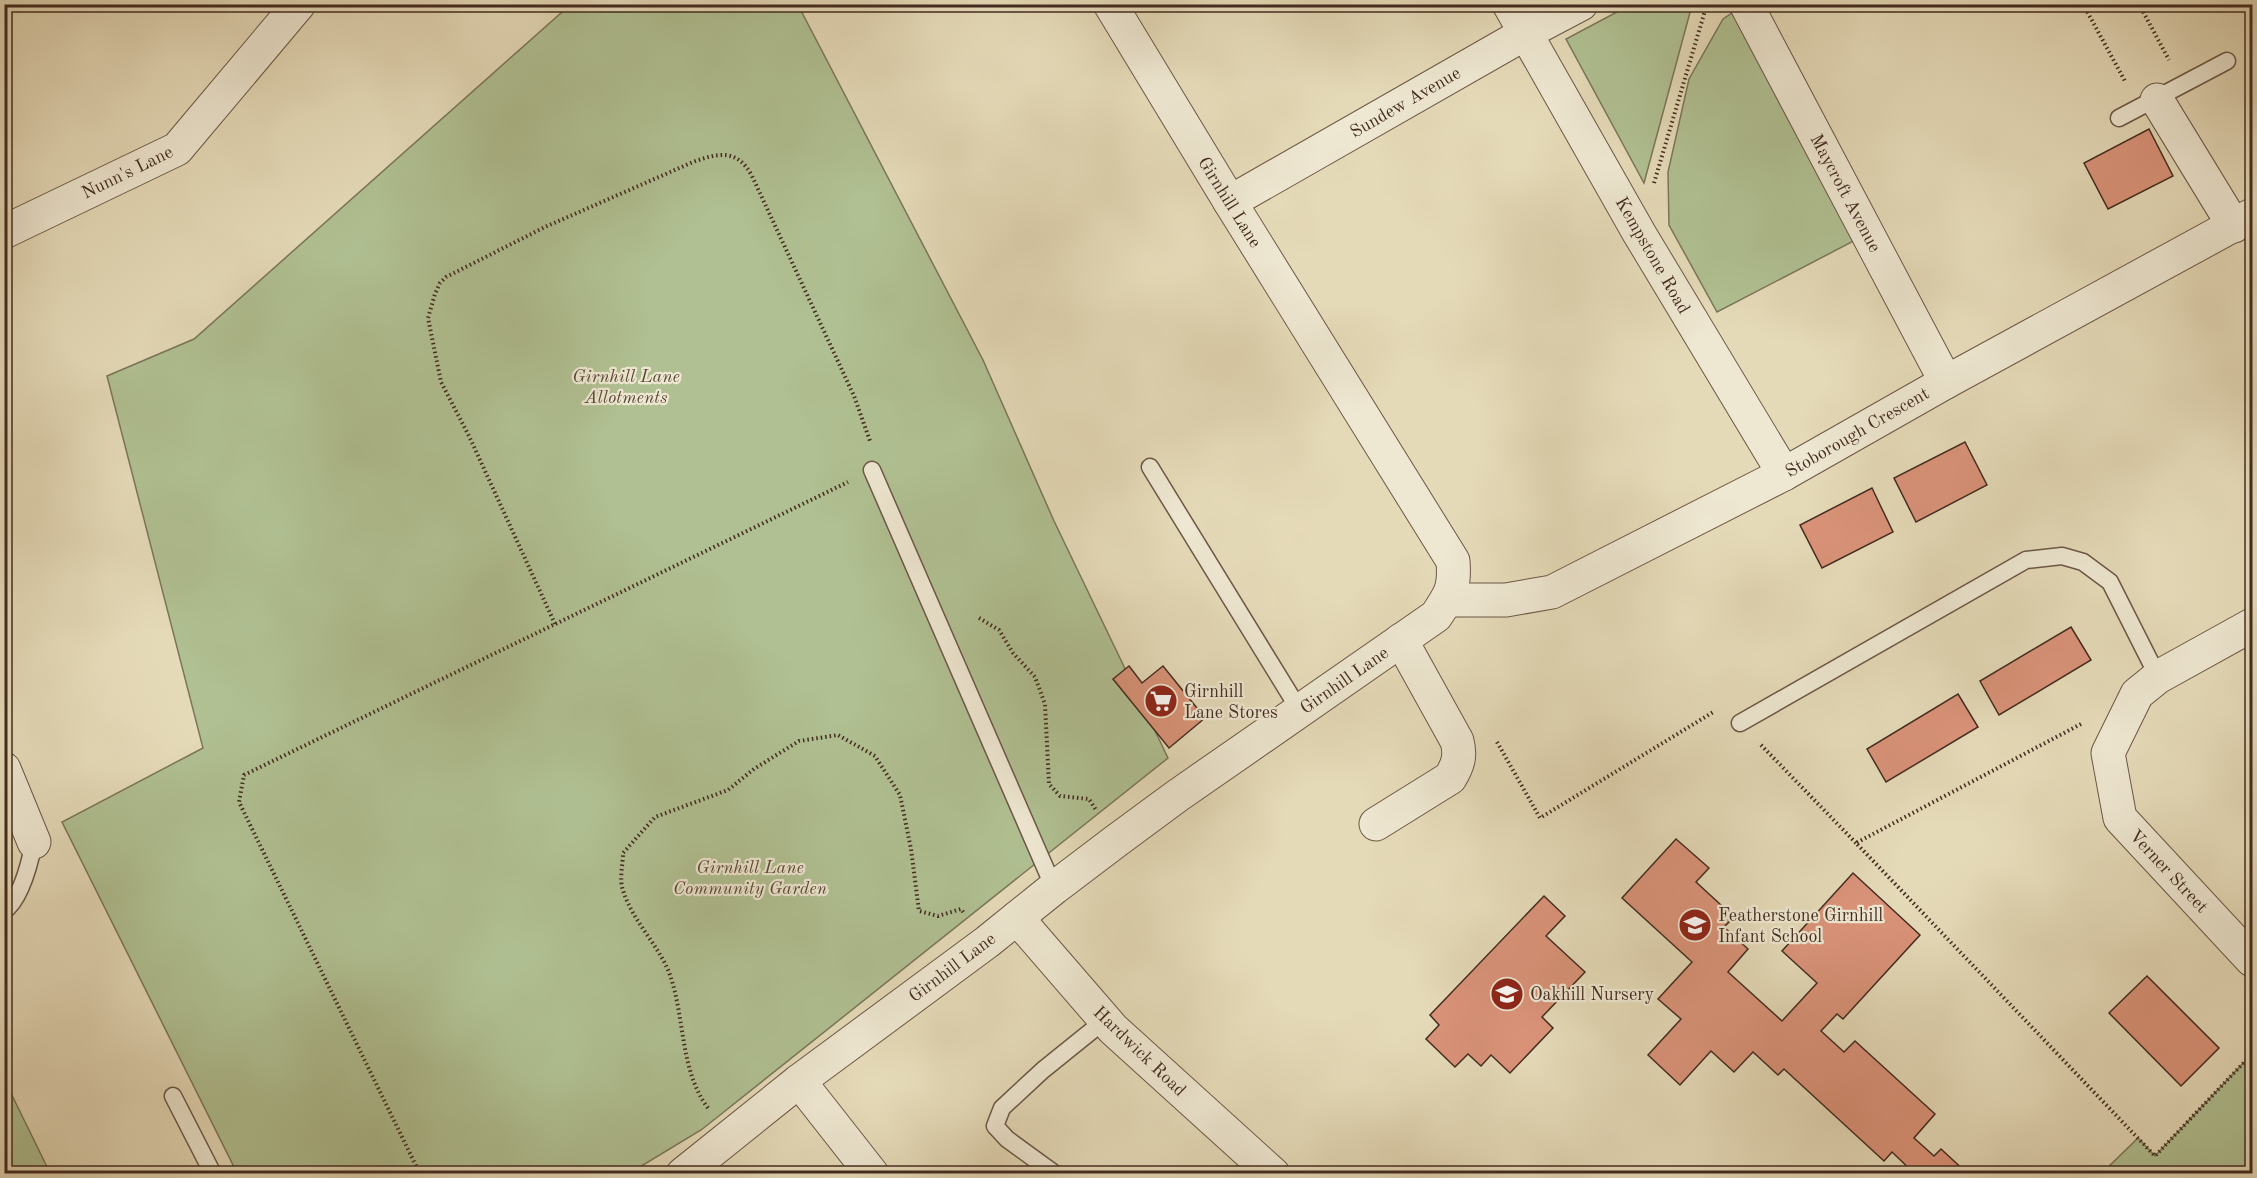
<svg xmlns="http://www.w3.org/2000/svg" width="2257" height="1178" viewBox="0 0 2257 1178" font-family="'Old Standard TT',serif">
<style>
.green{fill:#b0c092;stroke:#7a7659;stroke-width:1.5}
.building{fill:#da9379;stroke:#432b20;stroke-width:1.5}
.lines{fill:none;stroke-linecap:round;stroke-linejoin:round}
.service-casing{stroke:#6c5746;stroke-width:19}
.minor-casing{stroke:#6c5746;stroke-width:35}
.path{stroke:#432b20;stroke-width:4;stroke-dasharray:1.5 3;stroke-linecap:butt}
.service{stroke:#eee7d1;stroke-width:16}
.minor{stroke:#eee7d1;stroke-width:33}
.labels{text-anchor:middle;stroke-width:4.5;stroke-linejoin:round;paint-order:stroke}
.street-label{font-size:18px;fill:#432b20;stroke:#eee7d1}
.park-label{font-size:18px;font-style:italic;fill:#594937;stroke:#eee7d1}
.poi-label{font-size:18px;fill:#432b20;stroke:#eee7d1;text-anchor:start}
</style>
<rect width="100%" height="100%" fill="#e5dab8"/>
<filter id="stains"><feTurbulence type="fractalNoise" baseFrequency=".00333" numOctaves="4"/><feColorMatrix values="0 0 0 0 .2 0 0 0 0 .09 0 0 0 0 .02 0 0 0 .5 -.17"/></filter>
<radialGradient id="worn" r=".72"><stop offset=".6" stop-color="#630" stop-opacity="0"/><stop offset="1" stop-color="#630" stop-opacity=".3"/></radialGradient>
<g class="green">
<path d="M570,5H798L983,360L1054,521L1168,758L715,1119L701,1130L630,1173H237L62,822L203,748L107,376L194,339Z"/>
<path d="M1630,5H1692L1644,183L1566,39Z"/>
<path d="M1744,5L1867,234L1717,312L1669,225L1668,172L1689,79L1723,19Z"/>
<path d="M2252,1054V1173H2102L2138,1138L2155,1156Z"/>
<path d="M5,1081L50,1173H12L5,1157Z"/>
</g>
<g class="building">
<path d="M2149,129L2173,176L2108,209L2084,163Z"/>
<path d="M1965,442L1987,485L1916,522L1894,478Z"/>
<path d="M1872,488L1893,532L1822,568L1800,525Z"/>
<path d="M2071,627L2091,660L1999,715L1980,681Z"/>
<path d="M1129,666L1142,683L1163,666L1205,718L1169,748L1113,679Z"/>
<path d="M1958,694L1978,727L1886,782L1867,749Z"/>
<path d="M1676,839L1709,868L1696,882L1734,917L1724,927L1748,949L1728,972L1782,1021L1817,983L1782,951L1853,873L1920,935L1843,1019L1837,1014L1821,1031L1844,1052L1855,1041L1935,1114L1914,1138L1934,1156L1941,1149L1968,1174H1915L1892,1152L1884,1161L1784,1069L1778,1075L1753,1052L1734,1072L1711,1051L1680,1085L1648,1055L1681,1019L1658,999L1692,962L1622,898Z"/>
<path d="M1544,896L1565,916L1546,936L1585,972L1542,1017L1553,1028L1510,1073L1491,1055L1481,1066L1468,1054L1455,1067L1426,1039L1439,1025L1430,1015Z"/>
<path d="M2147,976L2219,1048L2181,1086L2109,1013Z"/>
</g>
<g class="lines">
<g class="service-casing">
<g id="service">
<path d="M2119,118L2227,61"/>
<path d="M1150,467L1300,711"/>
<path d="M872,470L1054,888"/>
<path d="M1740,723L2026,560L2062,556L2083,562L2110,582L2158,677"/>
<path d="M4,911C21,899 30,862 34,842"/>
<path d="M173,1096L213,1174"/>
<path d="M1055,1174L1007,1139L995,1126L1002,1108L1043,1070L1105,1020"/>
</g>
</g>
<g class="minor-casing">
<g id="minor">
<path d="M1509,4L1639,233L1784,474"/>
<path d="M1746,4L1946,382"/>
<path d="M2157,100L2234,226"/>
<path d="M1230,202L1526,33L1581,4"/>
<path d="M4,232L177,149L299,4"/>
<path d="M1447,600H1506L1552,592L1784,474L1946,382L2252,215"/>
<path d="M2252,625L2158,677L2137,694L2108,753L2120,818L2252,960"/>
<path d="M4,769L34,842"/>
<path d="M1376,824L1450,778C1458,765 1461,756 1457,741L1401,640"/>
<path d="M1017,918L1113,1029L1273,1174"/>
<path d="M799,1081L872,1174"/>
<path d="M683,1174L799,1081L987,942L1054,888L1116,841L1177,796L1436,616C1451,594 1455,588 1453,561L1230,202L1110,4"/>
</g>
</g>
<g class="path">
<path d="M2083,4L2126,83"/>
<path d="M2139,4L2169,60"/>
<path d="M1654,183L1707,4"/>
<path d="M979,618L999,630L1013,653L1035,677L1045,704L1049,784L1060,796L1089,799L1096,810"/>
<path d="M555,624L469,436L441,382L428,318L435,294L440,283L446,277L545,227L693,162C718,153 737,148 752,176L854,396L870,441"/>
<path d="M2081,724L1856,843L2155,1156L2252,1054"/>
<path d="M1497,742L1540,818L1715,711"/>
<path d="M1761,745L1856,843"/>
<path d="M708,1108C680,1071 685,1018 670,975C659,945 632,921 623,890C619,880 623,864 623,853L655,817L728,790L754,769L799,741L838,735L875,756L900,795L911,849L919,911L938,916L961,909L964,913"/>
<path d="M420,1174L239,802L244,775L848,482"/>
</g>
<use href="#service" class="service"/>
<use href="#minor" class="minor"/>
</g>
<defs>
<g id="supermarket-disc" transform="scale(1.725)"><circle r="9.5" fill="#8f2418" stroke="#eee7d1"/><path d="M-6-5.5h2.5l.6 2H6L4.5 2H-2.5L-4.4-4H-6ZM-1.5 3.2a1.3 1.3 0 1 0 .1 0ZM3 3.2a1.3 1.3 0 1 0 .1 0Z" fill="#fff"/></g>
<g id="school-disc" transform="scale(1.725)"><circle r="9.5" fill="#8f2418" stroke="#eee7d1"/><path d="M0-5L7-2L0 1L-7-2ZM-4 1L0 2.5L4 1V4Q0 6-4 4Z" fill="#fff"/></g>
</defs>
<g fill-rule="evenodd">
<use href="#supermarket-disc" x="1161" y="701"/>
<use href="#school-disc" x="1695" y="925"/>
<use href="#school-disc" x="1507" y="994"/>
</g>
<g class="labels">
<g class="street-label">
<text transform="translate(1405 102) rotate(-30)" y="6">Sundew Avenue</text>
<text transform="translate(127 172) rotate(-26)" y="6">Nunn's Lane</text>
<text transform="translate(1846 193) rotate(62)" y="6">Maycroft Avenue</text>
<text transform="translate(1230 202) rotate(58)" y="6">Girnhill Lane</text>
<text transform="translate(1653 255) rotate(60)" y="6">Kempstone Road</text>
<text transform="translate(1857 432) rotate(-30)" y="6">Stoborough Crescent</text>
<text transform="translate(1344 680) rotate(-35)" y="6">Girnhill Lane</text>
<text transform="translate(2169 871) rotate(47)" y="6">Verner Street</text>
<text transform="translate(952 967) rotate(-37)" y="6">Girnhill Lane</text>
<text transform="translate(1140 1051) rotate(44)" y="6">Hardwick Road</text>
</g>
<g class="park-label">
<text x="626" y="382">Girnhill Lane<tspan x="626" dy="21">Allotments</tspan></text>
<text x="750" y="873">Girnhill Lane<tspan x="750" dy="21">Community Garden</tspan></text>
</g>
<g class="poi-label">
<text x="1184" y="697">Girnhill<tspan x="1184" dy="21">Lane Stores</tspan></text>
<text x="1718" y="921">Featherstone Girnhill<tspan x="1718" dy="21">Infant School</tspan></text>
<text x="1530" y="1000">Oakhill Nursery</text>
</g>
</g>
<rect width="2257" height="1178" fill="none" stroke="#e5dab8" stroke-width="24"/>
<rect x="6" y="6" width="2245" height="1166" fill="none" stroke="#432b20" stroke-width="3"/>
<rect x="12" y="12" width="2233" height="1154" fill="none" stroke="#432b20" stroke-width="1.5"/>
<rect width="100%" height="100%" filter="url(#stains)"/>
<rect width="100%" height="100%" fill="url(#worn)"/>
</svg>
